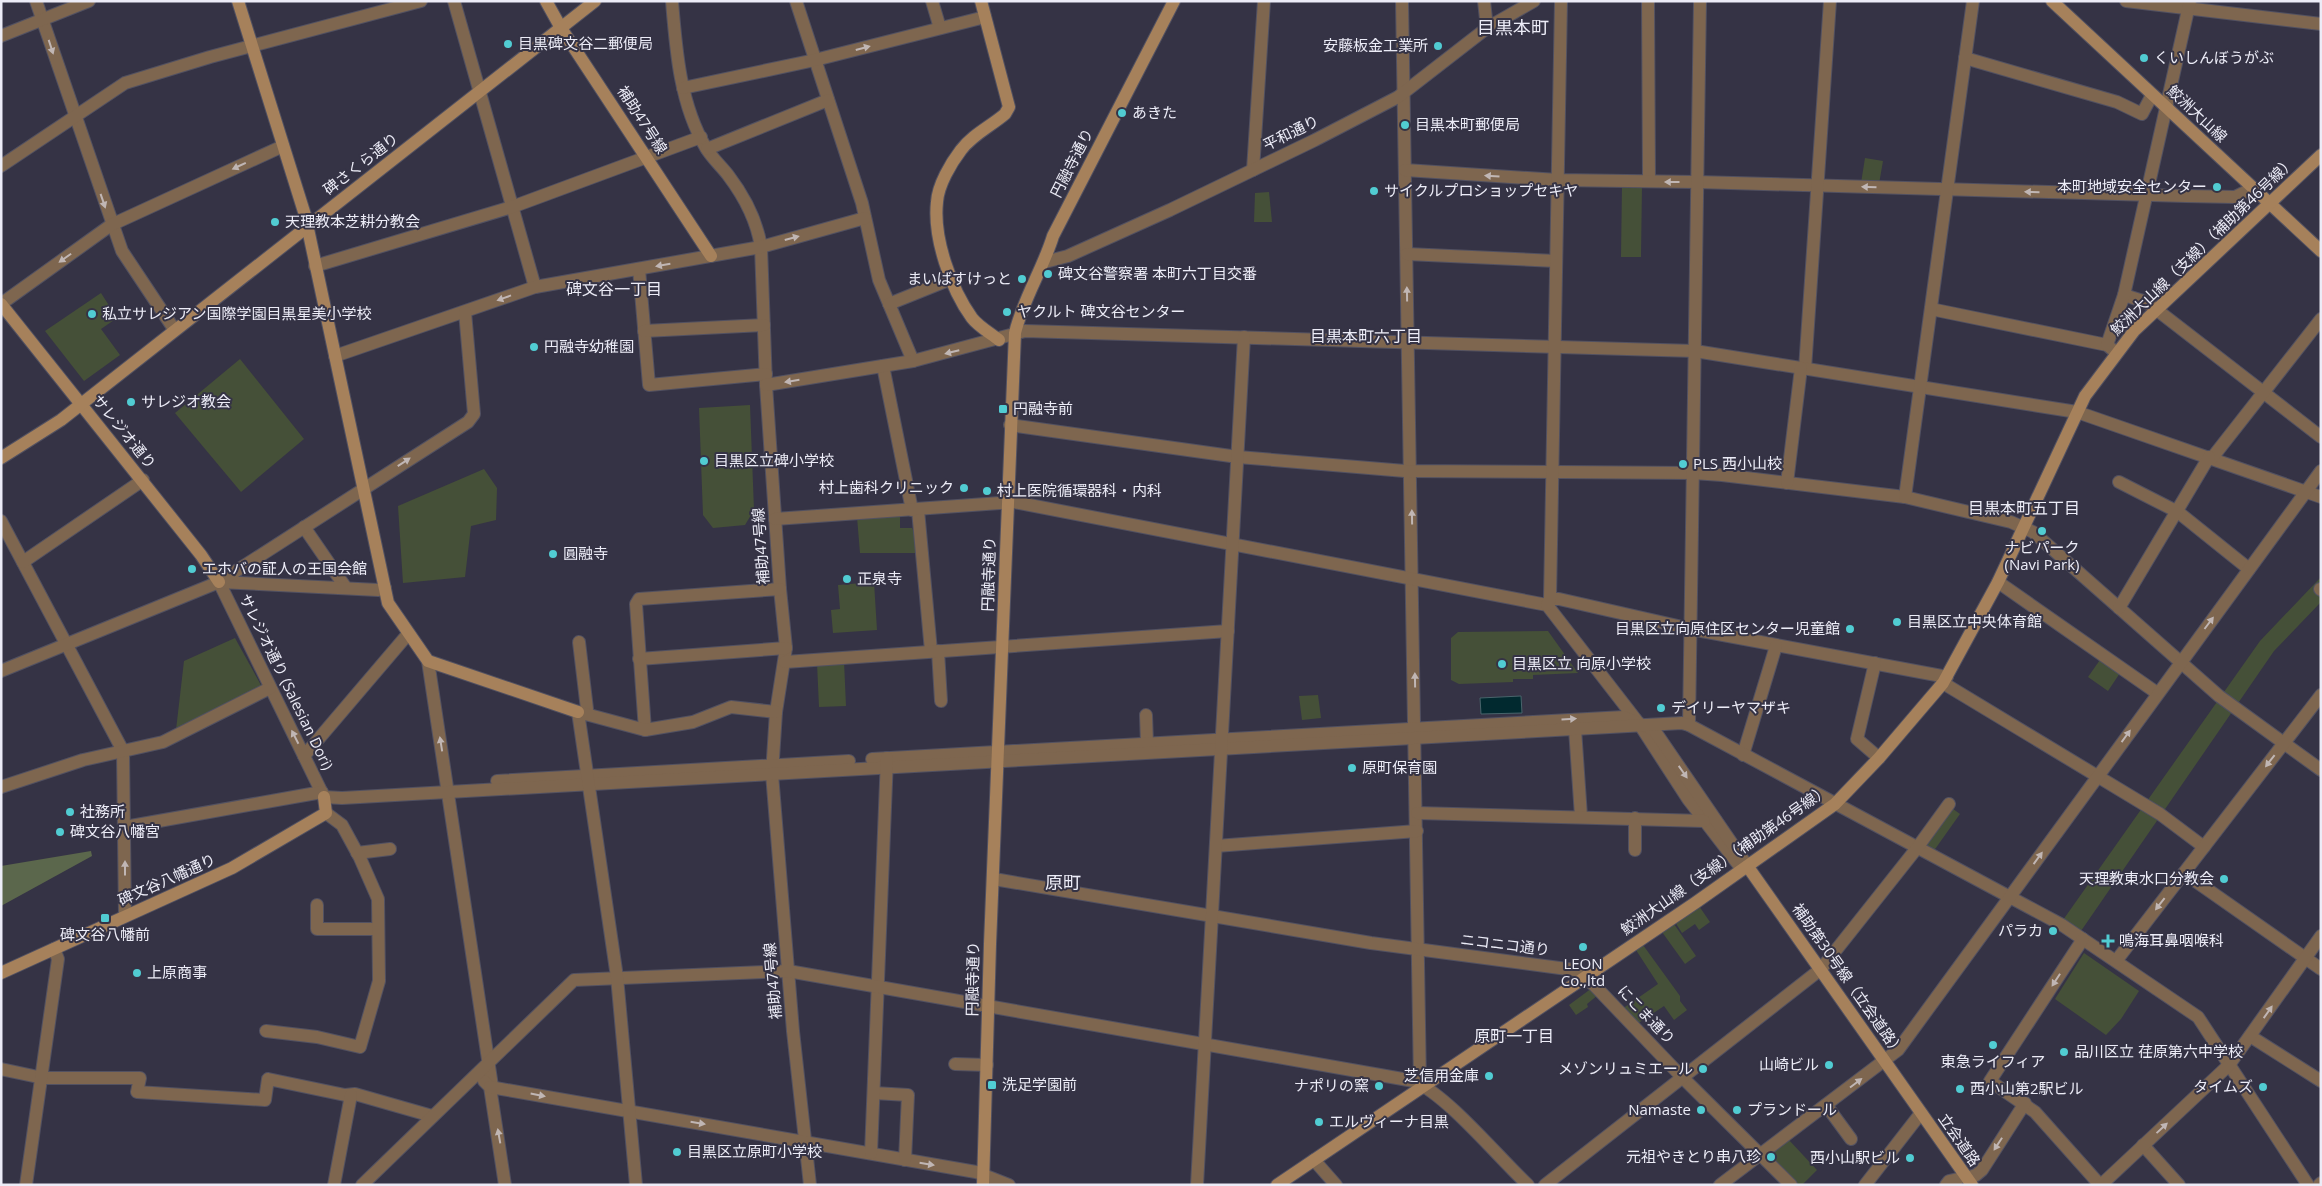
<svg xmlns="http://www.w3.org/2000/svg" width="2322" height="1186" viewBox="0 0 2322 1186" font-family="'Open Sans','Noto Sans JP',sans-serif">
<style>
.green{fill:#455038}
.forest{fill:#5b674c}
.water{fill:#01292f;stroke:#48646b}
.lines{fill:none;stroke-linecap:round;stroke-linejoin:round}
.street-casing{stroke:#525161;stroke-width:14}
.secondary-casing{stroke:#525161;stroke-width:14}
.street{stroke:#7e664f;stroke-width:12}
.secondary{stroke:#a6815b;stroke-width:12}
.oneway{fill:#c0b6b4}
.poi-dot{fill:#51ccd2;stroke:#353345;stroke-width:2}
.labels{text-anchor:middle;stroke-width:4;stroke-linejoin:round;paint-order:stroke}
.poi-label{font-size:15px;fill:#ececf7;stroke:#353345;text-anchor:start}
.street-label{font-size:15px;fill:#ececf7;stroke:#353345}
.neighbourhood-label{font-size:16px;fill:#ececf7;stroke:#353345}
.quarter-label{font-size:18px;fill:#ececf7;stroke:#353345}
</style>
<rect width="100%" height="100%" fill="#353345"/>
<g class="green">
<path d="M1865,158L1883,161L1879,184L1861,183Z"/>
<path d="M1622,185H1642L1641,257H1621Z"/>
<path d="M1269,192L1272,222H1254L1255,193Z"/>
<path d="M101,293L117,318L101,329L120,355L84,381L45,331Z"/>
<path d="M240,359L304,439L241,492L175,413Z"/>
<path d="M750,405L754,510L745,525L713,528L703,515L699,408Z"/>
<path d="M484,469L497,488L496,520L471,526L465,577L403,583L398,506Z"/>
<path d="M900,515V528H912L916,537V553H860L857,517Z"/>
<path d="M2321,577V602L2274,651L2081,931L2063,920L2260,641Z"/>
<path d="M874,582L877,630L833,633L831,610L840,609L838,585Z"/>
<path d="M1548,631L1578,673L1533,675V679H1513V682L1459,684L1451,680V638L1458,632Z"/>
<path d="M235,638L262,687L176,730L184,661Z"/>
<path d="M2102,657L2122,670L2108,691L2088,677Z"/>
<path d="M844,661L846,706L819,707L817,663Z"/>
<path d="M1318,695L1321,718L1302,720L1299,696Z"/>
<path d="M1949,806L1960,814L1933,852L1921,846Z"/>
<path d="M1699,906L1710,922L1699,930L1695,924L1682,933L1675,922Z"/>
<path d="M1674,924L1696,956L1685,964L1662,932Z"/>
<path d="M1643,945L1680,996V1001L1687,1010L1674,1020L1664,1006L1637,1024L1622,1009L1658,984L1636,950Z"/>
<path d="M2084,953L2139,991L2121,1019L2106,1035L2055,999Z"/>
<path d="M1592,988L1598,995L1587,1004L1588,1007L1576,1015L1569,1005Z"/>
<path d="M1788,1139L1817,1170L1802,1185H1797L1768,1154Z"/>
</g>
<path class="forest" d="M91,851L92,856L1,906V866Z"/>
<path class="water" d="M1521,696L1522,713L1481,714L1480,698Z"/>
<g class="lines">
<g class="street-casing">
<g id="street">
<path d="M36,1L122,251L174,329"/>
<path d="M454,1L535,287"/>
<path d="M672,1C676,51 680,104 706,148C712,158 721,166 728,175C744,196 757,221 761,247L766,385L780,589L786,648L776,712L772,774L793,1031L810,1185"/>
<path d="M796,1L862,203L879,280L913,361"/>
<path d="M932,1L940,28"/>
<path d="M1402,1L1420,1084"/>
<path d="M1484,1L1487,28"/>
<path d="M1648,1L1649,181"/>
<path d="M2126,1L2321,24"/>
<path d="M1,36L89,1"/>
<path d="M1965,58L2117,102L2142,114L2152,95"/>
<path d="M683,88L815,60L985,17"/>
<path d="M707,149L828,100"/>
<path d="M1,166L125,83L210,57L421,1"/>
<path d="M1253,170L1264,1"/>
<path d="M1405,170L1558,180L1697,182L2186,196L2235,197L2253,188"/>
<path d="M1407,254L1556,261"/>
<path d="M1045,262L1068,256L1170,210L1315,140L1398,97L1487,28L1534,1"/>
<path d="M315,266L512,207L701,137"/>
<path d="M639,269L649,385L766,374"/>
<path d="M2124,295L2146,302L2157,310L2321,437"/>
<path d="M1,304L111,225L283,146"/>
<path d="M889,304L951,279"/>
<path d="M1931,309L2107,345L2113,350"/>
<path d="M644,331L764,325"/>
<path d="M2107,345L2124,295L2190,1"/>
<path d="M335,356L535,287L761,247L865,218"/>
<path d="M883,366L912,510"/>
<path d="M1805,369L1830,1"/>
<path d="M766,385L913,361L1025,331L1695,351L2077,412L2321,497"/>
<path d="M1010,425L1238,457L1405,471L1693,473L1722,475L1905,497L2011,522L2033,532L2219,696L2321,770"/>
<path d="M2212,458L2321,319"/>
<path d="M2119,482L2178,512L2249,569"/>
<path d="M1787,483L1801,368"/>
<path d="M1905,497L1973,1"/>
<path d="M918,510L931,651"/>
<path d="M775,519L1014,502L1547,605L1640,725L1688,799L1738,864"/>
<path d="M1,521L123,751L125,916"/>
<path d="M304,527L346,588"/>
<path d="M23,562L143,480"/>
<path d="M219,582L324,797"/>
<path d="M219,582L378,590L385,588"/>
<path d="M1998,582L2157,693"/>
<path d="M2320,589L2321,590"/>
<path d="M1550,599H1559L1691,629L1947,677"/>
<path d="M1547,605L1550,599L1561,1"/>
<path d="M2119,608L2209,457"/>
<path d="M579,642L587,709L585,714"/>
<path d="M938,651L941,701"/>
<path d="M639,659L786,648"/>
<path d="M428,661L492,1086"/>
<path d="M785,662L1228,631"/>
<path d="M1875,663L1857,739L1879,758"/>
<path d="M1,671L219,582L468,422L474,414L465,312"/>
<path d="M1943,683L2160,814L2204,847"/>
<path d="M1146,715L1147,744"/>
<path d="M1689,725L1700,1"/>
<path d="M1575,729L1581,816"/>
<path d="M645,730L636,604L639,599L780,589"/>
<path d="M1743,755L1776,646"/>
<path d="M304,756L408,634"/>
<path d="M872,759L1624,717L1654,730L1748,867"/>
<path d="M497,781L849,761"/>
<path d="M1,787L83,760L163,742L270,688"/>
<path d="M324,797L342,798L1682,723L1689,725L2062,925L2198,1017L2308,1185"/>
<path d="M1417,813L1704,821"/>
<path d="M125,827L322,792"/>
<path d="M1216,846L1417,831"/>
<path d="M1635,850V818"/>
<path d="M357,853L390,849"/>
<path d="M2184,873L2321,969"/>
<path d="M994,879L1371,943L1575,970L1594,985L1682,1077L1791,1185"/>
<path d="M317,905V929H378"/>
<path d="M2083,939L1990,1081L2035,1112L2100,1185"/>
<path d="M2116,961L2321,695"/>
<path d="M266,1031L317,1037L360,1047L379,981L378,899L360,858L342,825L326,813"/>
<path d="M2250,1036L2321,1081"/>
<path d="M955,1064L987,1065"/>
<path d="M1,1069L43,1078H140L137,1092L265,1100L268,1079L345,1095L355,1094L432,1116"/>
<path d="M484,1081L490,1087L505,1185"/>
<path d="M490,1087L976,1172L1009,1185"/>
<path d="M874,1093L908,1095L905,1160"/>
<path d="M1826,1105L1851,1139"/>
<path d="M2143,1145L2179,1185"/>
<path d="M871,1153L887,758"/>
<path d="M1314,1160L1336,1185"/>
<path d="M1967,1178L1976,1175L1982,1170L2025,1103"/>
<path d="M26,1185L58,959L54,949"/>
<path d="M334,1185L351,1095"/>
<path d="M362,1185L574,980L788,971L1414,1081C1449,1097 1497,1156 1528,1185"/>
<path d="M636,1185L617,977L578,712L645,730L693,722L731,707L776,712"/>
<path d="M1197,1185L1244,337"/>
<path d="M1545,1185L1821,969L1917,848L1949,804"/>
<path d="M1720,1185L1898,1050L2321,471"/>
<path d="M1865,1185L1921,1113"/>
<path d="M1946,1185L1949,1181L1958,1179"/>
<path d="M2101,1185L2229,1065L2321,936"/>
<path d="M2319,1185L2321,1183"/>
</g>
</g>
<g class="secondary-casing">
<g id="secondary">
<path d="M238,1L305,215L388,603L428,661L578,712"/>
<path d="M546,1L561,28L711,256"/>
<path d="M981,1L1009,107L1005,114C991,126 972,135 961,150C951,163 938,185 937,202C933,238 951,289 972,318C978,326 990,333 999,340"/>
<path d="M2052,1L2321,251"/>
<path d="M1,304L201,555L219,582"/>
<path d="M1,458L61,420L595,1"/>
<path d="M1748,867L1972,1185"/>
<path d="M1,973L232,868L326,813L324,797"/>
<path d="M983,1185L990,944L1015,333C1023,299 1043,269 1053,236L1174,1"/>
<path d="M1277,1185L1695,903L1835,804L1879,758L1943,683L1998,582L2085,396L2134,331L2321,155"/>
</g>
</g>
<use href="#street" class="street"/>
<use href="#secondary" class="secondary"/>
</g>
<defs><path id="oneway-solid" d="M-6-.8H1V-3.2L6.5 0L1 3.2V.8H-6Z" transform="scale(1.25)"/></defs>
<g class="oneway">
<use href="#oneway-solid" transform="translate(51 47) rotate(72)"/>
<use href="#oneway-solid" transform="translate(863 48) rotate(-15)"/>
<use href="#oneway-solid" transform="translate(239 166) rotate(155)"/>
<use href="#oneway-solid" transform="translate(1492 176) rotate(-176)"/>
<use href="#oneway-solid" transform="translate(1672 182) rotate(-180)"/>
<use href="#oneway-solid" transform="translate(1869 187) rotate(-178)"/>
<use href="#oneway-solid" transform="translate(2032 192) rotate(-179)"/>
<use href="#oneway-solid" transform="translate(103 201) rotate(71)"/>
<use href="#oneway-solid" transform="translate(792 238) rotate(-15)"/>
<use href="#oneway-solid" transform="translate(65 258) rotate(145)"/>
<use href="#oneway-solid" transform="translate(663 265) rotate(170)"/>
<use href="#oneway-solid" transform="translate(1407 294) rotate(-91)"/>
<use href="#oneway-solid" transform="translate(504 298) rotate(160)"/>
<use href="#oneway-solid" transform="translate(952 352) rotate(166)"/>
<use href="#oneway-solid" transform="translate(792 381) rotate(171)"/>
<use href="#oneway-solid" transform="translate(404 462) rotate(-33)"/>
<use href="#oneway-solid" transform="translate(1412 517) rotate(-91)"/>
<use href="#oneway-solid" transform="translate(2209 623) rotate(-53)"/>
<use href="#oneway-solid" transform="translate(1415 680) rotate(-91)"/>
<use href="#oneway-solid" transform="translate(1569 719) rotate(-3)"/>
<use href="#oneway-solid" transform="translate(2126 736) rotate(-54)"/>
<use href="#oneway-solid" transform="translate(295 737) rotate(-117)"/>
<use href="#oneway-solid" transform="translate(441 744) rotate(-99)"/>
<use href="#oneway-solid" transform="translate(2270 761) rotate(128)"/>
<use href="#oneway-solid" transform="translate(1683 772) rotate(55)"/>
<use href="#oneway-solid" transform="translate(2038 858) rotate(-54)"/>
<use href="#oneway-solid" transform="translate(125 868) rotate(-90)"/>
<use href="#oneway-solid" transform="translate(2160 904) rotate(128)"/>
<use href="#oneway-solid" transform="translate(2056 980) rotate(123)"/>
<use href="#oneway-solid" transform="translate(2268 1012) rotate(-55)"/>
<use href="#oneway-solid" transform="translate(1856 1083) rotate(-37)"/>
<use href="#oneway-solid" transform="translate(538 1095) rotate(11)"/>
<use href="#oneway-solid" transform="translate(698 1123) rotate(9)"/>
<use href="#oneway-solid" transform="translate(2162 1128) rotate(-43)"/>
<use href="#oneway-solid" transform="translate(499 1136) rotate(-100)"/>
<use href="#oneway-solid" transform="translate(1998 1144) rotate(123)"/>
<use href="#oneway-solid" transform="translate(927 1164) rotate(9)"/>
</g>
<g class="poi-dot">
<circle cx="508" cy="44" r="5"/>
<circle cx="1438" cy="46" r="5"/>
<circle cx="2144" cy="58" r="5"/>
<circle cx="1122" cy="113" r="5"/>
<circle cx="1405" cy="125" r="5"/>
<circle cx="2217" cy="187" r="5"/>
<circle cx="1374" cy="191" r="5"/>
<circle cx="275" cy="222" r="5"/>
<circle cx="1048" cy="274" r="5"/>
<circle cx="1022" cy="279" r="5"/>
<circle cx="1007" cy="312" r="5"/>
<circle cx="92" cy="314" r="5"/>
<circle cx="534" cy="347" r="5"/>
<circle cx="131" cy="402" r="5"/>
<rect x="998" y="404" width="10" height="10" rx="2.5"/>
<circle cx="704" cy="461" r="5"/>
<circle cx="1683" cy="464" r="5"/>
<circle cx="964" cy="488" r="5"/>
<circle cx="987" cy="491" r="5"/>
<circle cx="2042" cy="531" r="5"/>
<circle cx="553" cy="554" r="5"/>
<circle cx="192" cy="569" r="5"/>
<circle cx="847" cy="579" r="5"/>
<circle cx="1897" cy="622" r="5"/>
<circle cx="1850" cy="629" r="5"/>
<circle cx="1502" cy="664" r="5"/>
<circle cx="1661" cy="708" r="5"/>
<circle cx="1352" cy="768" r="5"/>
<circle cx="70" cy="812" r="5"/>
<circle cx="60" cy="832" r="5"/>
<circle cx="2224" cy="879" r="5"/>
<rect x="100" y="913" width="10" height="10" rx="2.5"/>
<circle cx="2053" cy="931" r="5"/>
<path d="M2105.5 933.5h5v5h5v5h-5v5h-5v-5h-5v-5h5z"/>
<circle cx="1583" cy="947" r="5"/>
<circle cx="137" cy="973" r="5"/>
<circle cx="1993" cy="1045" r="5"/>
<circle cx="2064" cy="1052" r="5"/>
<circle cx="1829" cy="1065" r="5"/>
<circle cx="1703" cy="1069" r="5"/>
<circle cx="1489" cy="1076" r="5"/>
<rect x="987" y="1080" width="10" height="10" rx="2.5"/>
<circle cx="1379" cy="1086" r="5"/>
<circle cx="2263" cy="1087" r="5"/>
<circle cx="1960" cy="1089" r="5"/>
<circle cx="1701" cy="1110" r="5"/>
<circle cx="1737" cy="1110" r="5"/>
<circle cx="1319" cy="1122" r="5"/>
<circle cx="677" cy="1152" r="5"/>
<circle cx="1771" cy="1157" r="5"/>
<circle cx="1910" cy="1158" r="5"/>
</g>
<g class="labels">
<g class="poi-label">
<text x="518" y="49">目黒碑文谷二郵便局</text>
<text x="1428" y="51" text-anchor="end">安藤板金工業所</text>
<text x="2154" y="63">くいしんぼうがぶ</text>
<text x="1132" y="118">あきた</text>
<text x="1415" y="130">目黒本町郵便局</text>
<text x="2207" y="192" text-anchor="end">本町地域安全センター</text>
<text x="1384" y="196">サイクルプロショップセキヤ</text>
<text x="285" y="227">天理教本芝耕分教会</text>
<text x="1058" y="279">碑文谷警察署 本町六丁目交番</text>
<text x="1012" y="284" text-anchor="end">まいばすけっと</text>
<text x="1017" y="317">ヤクルト 碑文谷センター</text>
<text x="102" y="319">私立サレジアン国際学園目黒星美小学校</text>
<text x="544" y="352">円融寺幼稚園</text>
<text x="141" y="407">サレジオ教会</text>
<text x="1013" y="414">円融寺前</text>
<text x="714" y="466">目黒区立碑小学校</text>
<text x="1693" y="469">PLS 西小山校</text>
<text x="954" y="493" text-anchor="end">村上歯科クリニック</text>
<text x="997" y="496">村上医院循環器科・内科</text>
<text x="2042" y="553" text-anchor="middle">ナビパーク<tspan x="2042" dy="17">(Navi Park)</tspan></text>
<text x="563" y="559">圓融寺</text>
<text x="202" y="574">エホバの証人の王国会館</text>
<text x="857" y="584">正泉寺</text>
<text x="1907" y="627">目黒区立中央体育館</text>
<text x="1840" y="634" text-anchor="end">目黒区立向原住区センター児童館</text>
<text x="1512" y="669">目黒区立 向原小学校</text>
<text x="1671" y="713">デイリーヤマザキ</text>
<text x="1362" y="773">原町保育園</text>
<text x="80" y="817">社務所</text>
<text x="70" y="837">碑文谷八幡宮</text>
<text x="2214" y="884" text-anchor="end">天理教東水口分教会</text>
<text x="2043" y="936" text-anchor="end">パラカ</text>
<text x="105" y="940" text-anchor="middle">碑文谷八幡前</text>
<text x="2119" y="946">鳴海耳鼻咽喉科</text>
<text x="1583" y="969" text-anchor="middle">LEON<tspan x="1583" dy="17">Co.,ltd</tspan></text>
<text x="147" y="978">上原商事</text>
<text x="2074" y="1057">品川区立 荏原第六中学校</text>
<text x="1993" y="1067" text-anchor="middle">東急ライフィア</text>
<text x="1819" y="1070" text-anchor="end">山崎ビル</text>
<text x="1693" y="1074" text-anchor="end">メゾンリュミエール</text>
<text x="1479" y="1081" text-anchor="end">芝信用金庫</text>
<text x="1002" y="1090">洗足学園前</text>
<text x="1369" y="1091" text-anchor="end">ナポリの窯</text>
<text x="2253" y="1092" text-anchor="end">タイムズ</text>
<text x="1970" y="1094">西小山第2駅ビル</text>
<text x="1691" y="1115" text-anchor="end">Namaste</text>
<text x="1747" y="1115">プランドール</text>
<text x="1329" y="1127">エルヴィーナ目黒</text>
<text x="687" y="1157">目黒区立原町小学校</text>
<text x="1761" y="1162" text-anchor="end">元祖やきとり串八珍</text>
<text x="1900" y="1163" text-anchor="end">西小山駅ビル</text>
</g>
<g class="street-label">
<text transform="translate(2197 114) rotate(43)" y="5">鮫洲大山線</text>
<text transform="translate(642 120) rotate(57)" y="5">補助47号線</text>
<text transform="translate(1291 133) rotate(-26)" y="5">平和通り</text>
<text transform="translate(1072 163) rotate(-63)" y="5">円融寺通り</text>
<text transform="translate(361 164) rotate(-38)" y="5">碑さくら通り</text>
<text transform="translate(2203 246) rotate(-44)" y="5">鮫洲大山線（支線）（補助第46号線）</text>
<text transform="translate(124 432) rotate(51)" y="5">サレジオ通り</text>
<text transform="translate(761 546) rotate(-94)" y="5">補助47号線</text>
<text transform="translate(989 574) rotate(-88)" y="5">円融寺通り</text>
<text transform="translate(286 682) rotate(64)" y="5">サレジオ通り (Salesian Dori)</text>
<text transform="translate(1725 860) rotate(-35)" y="5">鮫洲大山線（支線）（補助第46号線）</text>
<text transform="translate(167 880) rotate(-24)" y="5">碑文谷八幡通り</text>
<text transform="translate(1505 945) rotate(7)" y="5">ニコニコ通り</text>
<text transform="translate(973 979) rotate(-89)" y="5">円融寺通り</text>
<text transform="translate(1848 980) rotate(55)" y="5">補助第30号線（立会道路）</text>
<text transform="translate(773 981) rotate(-95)" y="5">補助47号線</text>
<text transform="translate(1646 1015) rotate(46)" y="5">にこま通り</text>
<text transform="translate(1959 1140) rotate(55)" y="5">立会道路</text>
</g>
<g class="neighbourhood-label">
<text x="614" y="295">碑文谷一丁目</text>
<text x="1366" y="342">目黒本町六丁目</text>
<text x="2024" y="514">目黒本町五丁目</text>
<text x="1514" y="1042">原町一丁目</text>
</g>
<g class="quarter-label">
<text x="1513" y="34">目黒本町</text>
<text x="1063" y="889">原町</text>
</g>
</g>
<rect width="2322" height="1186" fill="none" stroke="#ececf7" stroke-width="5"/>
</svg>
